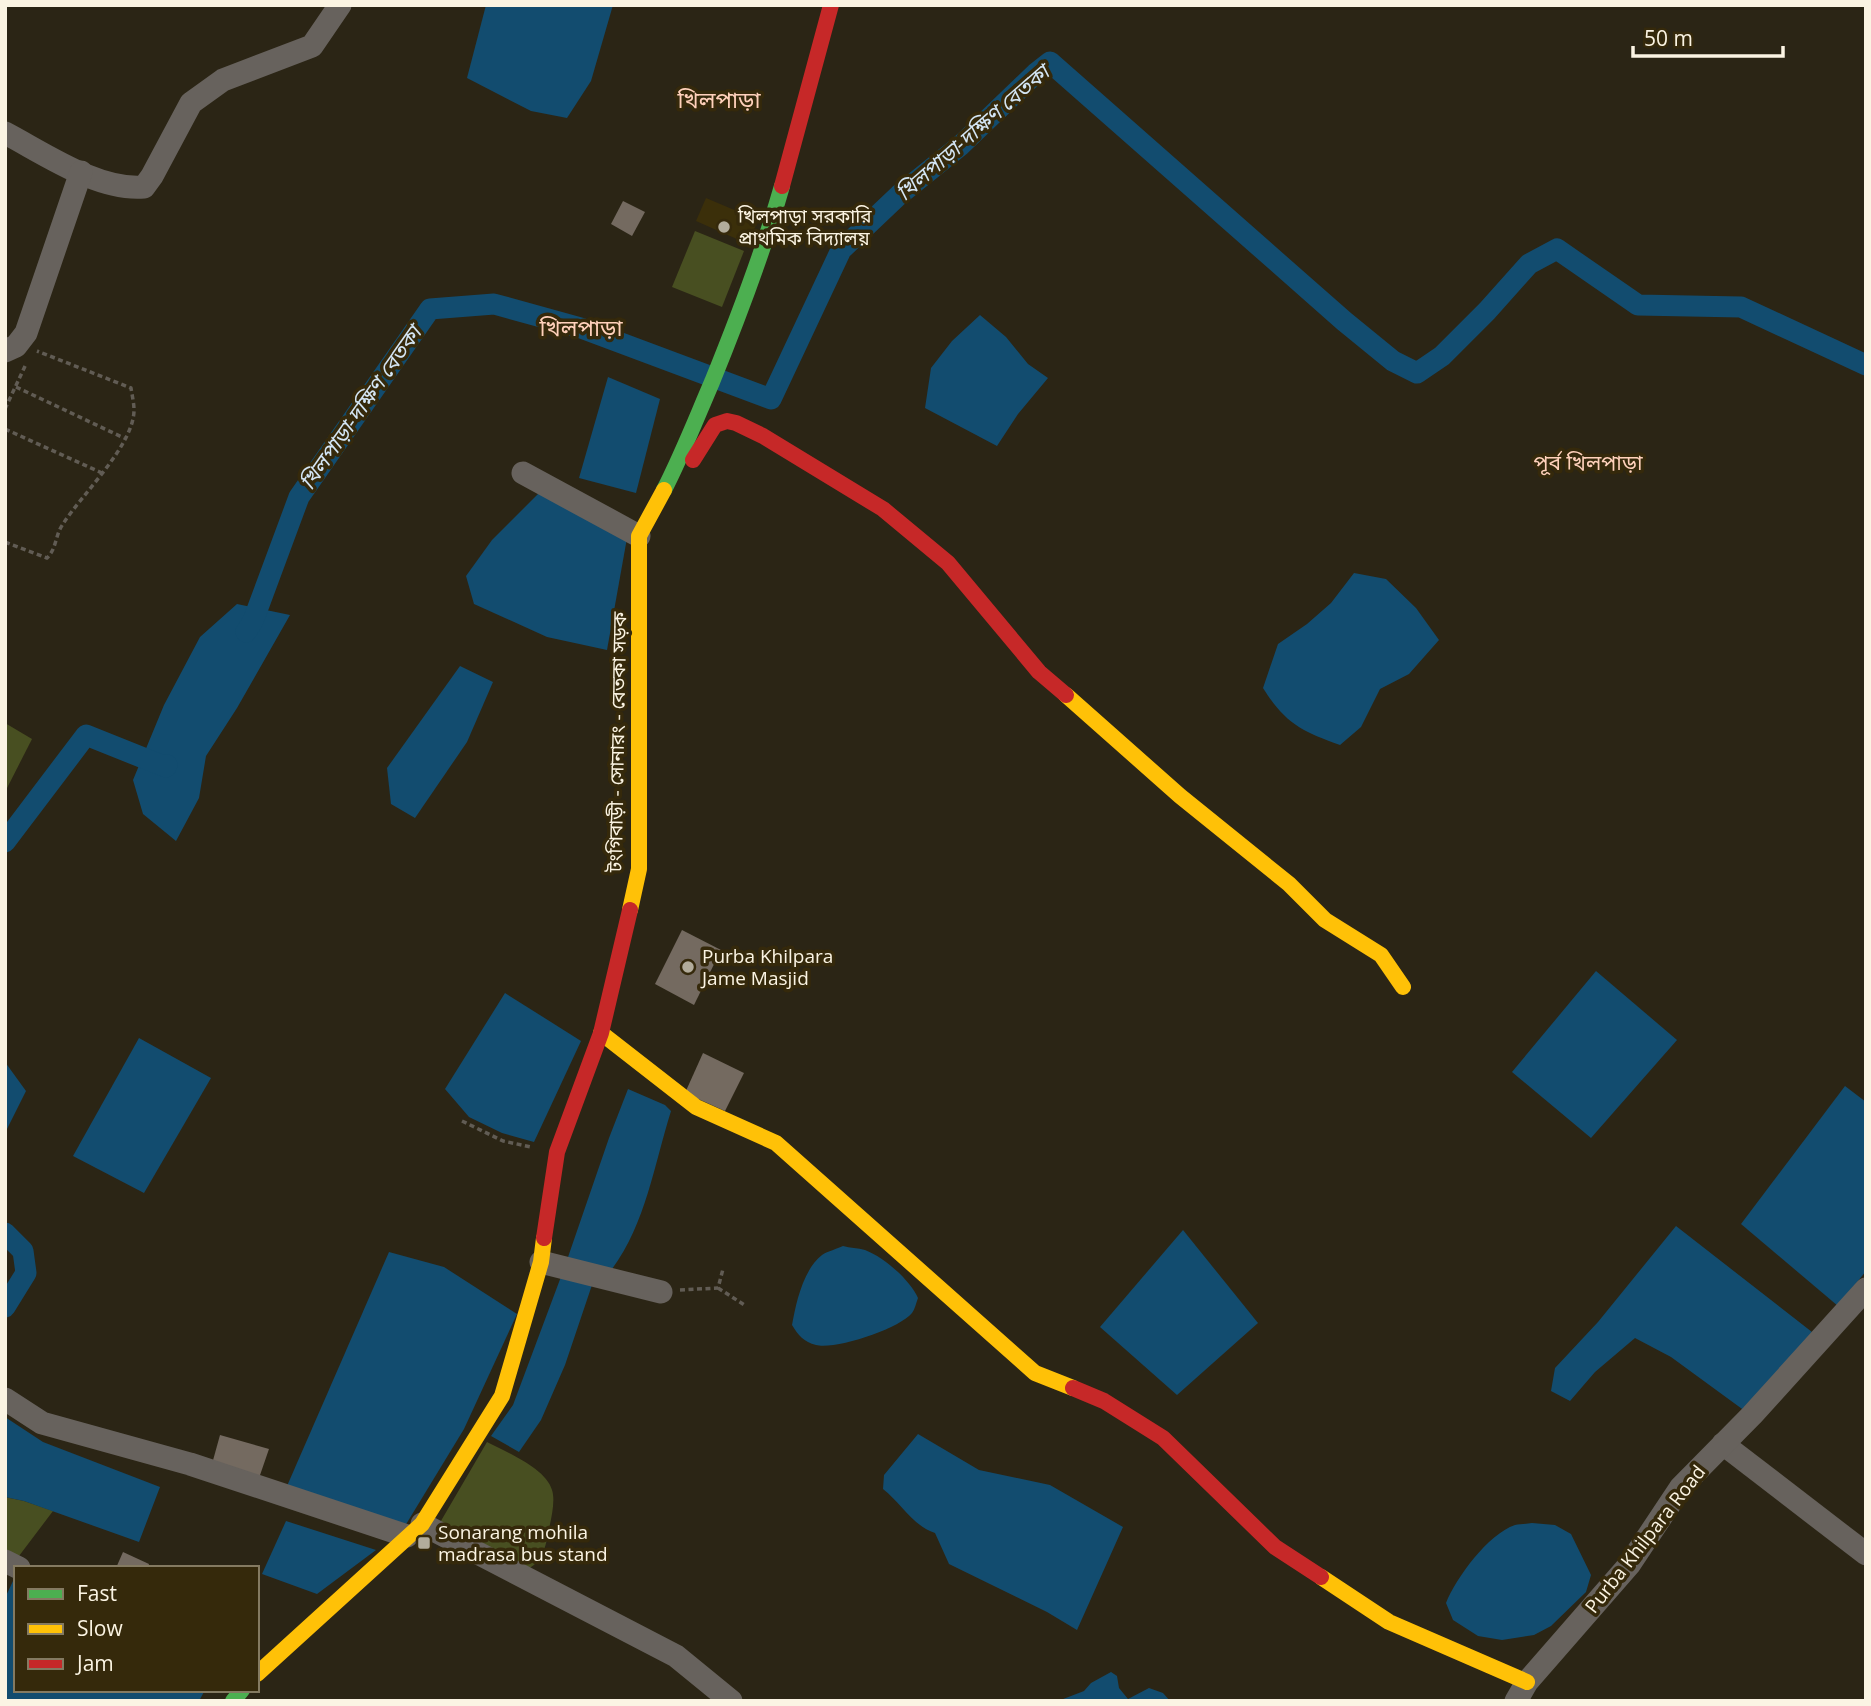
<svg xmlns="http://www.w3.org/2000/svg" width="1871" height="1706" viewBox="0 0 1871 1706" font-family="'Open Sans','Noto Sans Bengali',sans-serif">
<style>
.built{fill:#3b2f0a}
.green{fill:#484f21}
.water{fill:#124c6f}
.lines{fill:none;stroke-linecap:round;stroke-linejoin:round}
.canal{stroke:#124c6f;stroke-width:21}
.building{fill:#746a60}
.path{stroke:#615c54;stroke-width:3.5;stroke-dasharray:5 3.5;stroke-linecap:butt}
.street{stroke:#67625d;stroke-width:23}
.fast{stroke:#4caf50;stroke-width:16}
.slow{stroke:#ffc107;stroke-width:16}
.jam{stroke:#c62828;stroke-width:16}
.poi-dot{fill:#b2ac9b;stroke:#35290b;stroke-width:2.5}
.labels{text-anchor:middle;stroke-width:7;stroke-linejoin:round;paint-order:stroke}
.poi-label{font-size:19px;fill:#fbf4e3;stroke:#35290b;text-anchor:start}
.street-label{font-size:19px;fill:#fbf4e3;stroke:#35290b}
.water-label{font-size:21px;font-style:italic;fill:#d4e6f5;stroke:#35290b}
.neighbourhood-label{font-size:21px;fill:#ffd1bb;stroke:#35290b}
.quarter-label{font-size:23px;fill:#ffd1bb;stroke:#35290b}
</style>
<rect width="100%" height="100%" fill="#2b2515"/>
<path class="built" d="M706,198L758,220L748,244L696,221Z"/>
<g class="green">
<path d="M695,231L744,251L722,307L672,287Z"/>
<path d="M5,723L32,739L5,792Z"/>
<path d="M487,1442C506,1452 546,1468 552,1490C556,1502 550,1523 548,1534C545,1550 541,1563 526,1570L438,1526Z"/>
<path d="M5,1497L24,1501L53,1511L19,1556L5,1579Z"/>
</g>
<g class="water">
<path d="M486,5H613L591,81L567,118L531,111L467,78Z"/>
<path d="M980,315L1006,337L1028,364L1048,378L1018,414L997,446L925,408L931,368L952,341Z"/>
<path d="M608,377L660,399L636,493L579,478Z"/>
<path d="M542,490L627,538L607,650L547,637L474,604L466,576L492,540Z"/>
<path d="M1354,573L1386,579L1416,608L1439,640L1409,674L1380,689L1361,727L1340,745C1301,731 1285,723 1263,688L1278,644L1307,624L1331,603Z"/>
<path d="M237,604L290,615L237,708L206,756L199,798L176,841L143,814L133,780L164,705L200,637Z"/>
<path d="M460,666L493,682L467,742L415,818L391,804L387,768Z"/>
<path d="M1596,971L1677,1040L1591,1138L1512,1072Z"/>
<path d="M505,993L581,1041L534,1142L502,1133L469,1117L445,1089Z"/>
<path d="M139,1038L211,1078L144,1193L73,1156Z"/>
<path d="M5,1062L26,1091L5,1133Z"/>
<path d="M1845,1086L1866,1102V1271L1838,1306L1741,1224Z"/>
<path d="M628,1089L665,1105L671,1111C654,1165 646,1223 612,1269L567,1260L609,1138Z"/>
<path d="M1676,1226L1812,1332L1749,1414L1671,1357L1635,1338L1595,1372L1570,1401L1551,1391L1555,1368L1598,1322Z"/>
<path d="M1183,1230L1258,1323L1177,1395L1100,1327Z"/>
<path d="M843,1246C850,1248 858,1248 865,1250C884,1257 910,1280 918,1298C916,1303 915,1309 912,1313C899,1329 835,1350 816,1345C804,1342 798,1335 792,1325C796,1303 803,1270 822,1255C828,1251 837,1249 843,1246Z"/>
<path d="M389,1252L444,1267L517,1314L464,1429L405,1526L287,1486Z"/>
<path d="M562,1274L593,1282L565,1365L541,1420L519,1452L491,1436L513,1405Z"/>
<path d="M5,1417L43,1442L160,1487L139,1542L24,1501L5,1497Z"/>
<path d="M918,1434L979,1470L1050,1485L1123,1527L1077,1630L1047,1612L949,1564L935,1533C913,1526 901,1503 883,1489L884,1475Z"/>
<path d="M286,1521L376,1550L317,1594L262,1574Z"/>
<path d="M1532,1523L1555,1525L1571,1534L1591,1575L1586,1592L1551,1626L1534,1635L1502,1640L1478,1636L1453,1620L1446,1603C1456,1578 1488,1534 1515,1525C1520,1524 1527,1524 1532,1523Z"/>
<path d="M13,1581L16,1582V1690H205L199,1701H5V1598Z"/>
<path d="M1111,1672L1117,1676L1119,1688L1128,1699L1149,1688L1163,1693L1170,1701H1058L1084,1691L1091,1683Z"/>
</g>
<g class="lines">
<g class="canal">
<path d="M246,632L253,621L299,497L430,309L494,304L581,328L771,399L841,250L899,195L961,145L1036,73L1050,62L1344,321L1393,361L1417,373L1442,356L1487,311L1529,264L1557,249L1638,305L1741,307L1866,365"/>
<path d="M5,842L86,735L166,767L167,765"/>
<path d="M5,1233L23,1251L26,1273L5,1307"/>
</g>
</g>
<g class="building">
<path d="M623,201L645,212L632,236L611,224Z"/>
<path d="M682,930L721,950L694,1005L655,984Z"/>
<path d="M703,1053L744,1073L725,1111L685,1093Z"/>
<path d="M220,1435L269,1449L259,1478L212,1464Z"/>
<path d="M123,1552L149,1564L148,1568H116Z"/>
</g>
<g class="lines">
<g class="path">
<path d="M16,387L124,438"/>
<path d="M5,409L26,364"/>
<path d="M5,429L102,473"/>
<path d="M5,542L47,558C57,548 55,535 63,524C82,494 134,445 134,410C134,403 132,395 131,388L37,351"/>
<path d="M462,1121L503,1141L531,1147"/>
<path d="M718,1288L746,1306"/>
<path d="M680,1290L718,1288L723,1269"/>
</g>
<g class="street">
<path d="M5,133C45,154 98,191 144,187L152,176L191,103L223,80L312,46L340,5"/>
<path d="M5,351L16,346L26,333L81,172"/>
<path d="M523,473L639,536"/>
<path d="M541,1262L661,1292"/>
<path d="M5,1399L42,1423L190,1464L407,1536"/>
<path d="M1723,1444L1866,1554"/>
<path d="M422,1524L676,1656L731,1701"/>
<path d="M5,1561L19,1568"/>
<path d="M1516,1701L1527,1682L1629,1565L1681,1487L1752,1415L1866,1289"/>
</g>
<g class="fast">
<path d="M664,490C682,455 696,419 712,382C738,318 763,253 782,186"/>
<path d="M233,1701L242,1690"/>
</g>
<g class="slow">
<path d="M1066,695L1180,796L1289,884L1325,920L1381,955L1403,987"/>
<path d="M630,910L639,869V536L664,490"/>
<path d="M601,1033L696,1107L776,1143L1035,1373L1073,1388"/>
<path d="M1321,1577L1389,1622L1527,1682"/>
<path d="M257,1674L422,1524L502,1396L541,1262L544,1238"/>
</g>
<g class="jam">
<path d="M782,186L831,5"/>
<path d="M693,460L715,425L727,421L736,423L763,436L883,509L948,563L1039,672L1066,695"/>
<path d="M544,1238L557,1152L601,1033L630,910"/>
<path d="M1073,1388L1104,1401L1163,1438L1275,1547L1321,1577"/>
</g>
</g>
<g class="poi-dot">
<circle cx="724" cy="227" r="7"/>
<circle cx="688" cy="967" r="7"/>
<rect x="417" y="1536" width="14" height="14" rx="3.5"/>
</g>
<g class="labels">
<g class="poi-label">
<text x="738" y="223">খিলপাড়া সরকারি<tspan x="738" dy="22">প্রাথমিক বিদ্যালয়</tspan></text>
<text x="702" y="963">Purba Khilpara<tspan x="702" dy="22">Jame Masjid</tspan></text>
<text x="438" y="1539">Sonarang mohila<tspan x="438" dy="22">madrasa bus stand</tspan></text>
</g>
<g class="street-label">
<text transform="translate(617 742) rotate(-89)" y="7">টংগিবাড়ী - সোনারং - বেতকা সড়ক</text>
<text transform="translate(1645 1539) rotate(-52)" y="7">Purba Khilpara Road</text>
</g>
<g class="water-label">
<text transform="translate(973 133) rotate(-41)" y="7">খিলপাড়া-দক্ষিণ বেতকা</text>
<text transform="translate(361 408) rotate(-55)" y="7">খিলপাড়া-দক্ষিণ বেতকা</text>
</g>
<g class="neighbourhood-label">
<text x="1588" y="470">পূর্ব খিলপাড়া</text>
</g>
<g class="quarter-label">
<text x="719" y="108">খিলপাড়া</text>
<text x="581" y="336">খিলপাড়া</text>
</g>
</g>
<rect width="1871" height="1706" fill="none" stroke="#fbf4e3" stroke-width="14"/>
<rect x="14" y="1566" width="245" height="126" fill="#35290b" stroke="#847a61" stroke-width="2"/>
<rect x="28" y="1589" width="35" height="10" fill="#4caf50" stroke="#847a61" stroke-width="2"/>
<text x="77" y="1601" font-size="21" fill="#fbf4e3">Fast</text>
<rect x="28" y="1624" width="35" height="10" fill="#ffc107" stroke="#847a61" stroke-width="2"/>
<text x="77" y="1636" font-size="21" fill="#fbf4e3">Slow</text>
<rect x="28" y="1659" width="35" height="10" fill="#c62828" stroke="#847a61" stroke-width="2"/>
<text x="77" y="1671" font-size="21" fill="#fbf4e3">Jam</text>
<path d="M1633 46v10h150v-10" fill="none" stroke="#fbf4e3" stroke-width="3.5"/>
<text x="1644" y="46" font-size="21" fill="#fbf4e3" stroke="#35290b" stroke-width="5" paint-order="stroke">50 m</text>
</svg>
